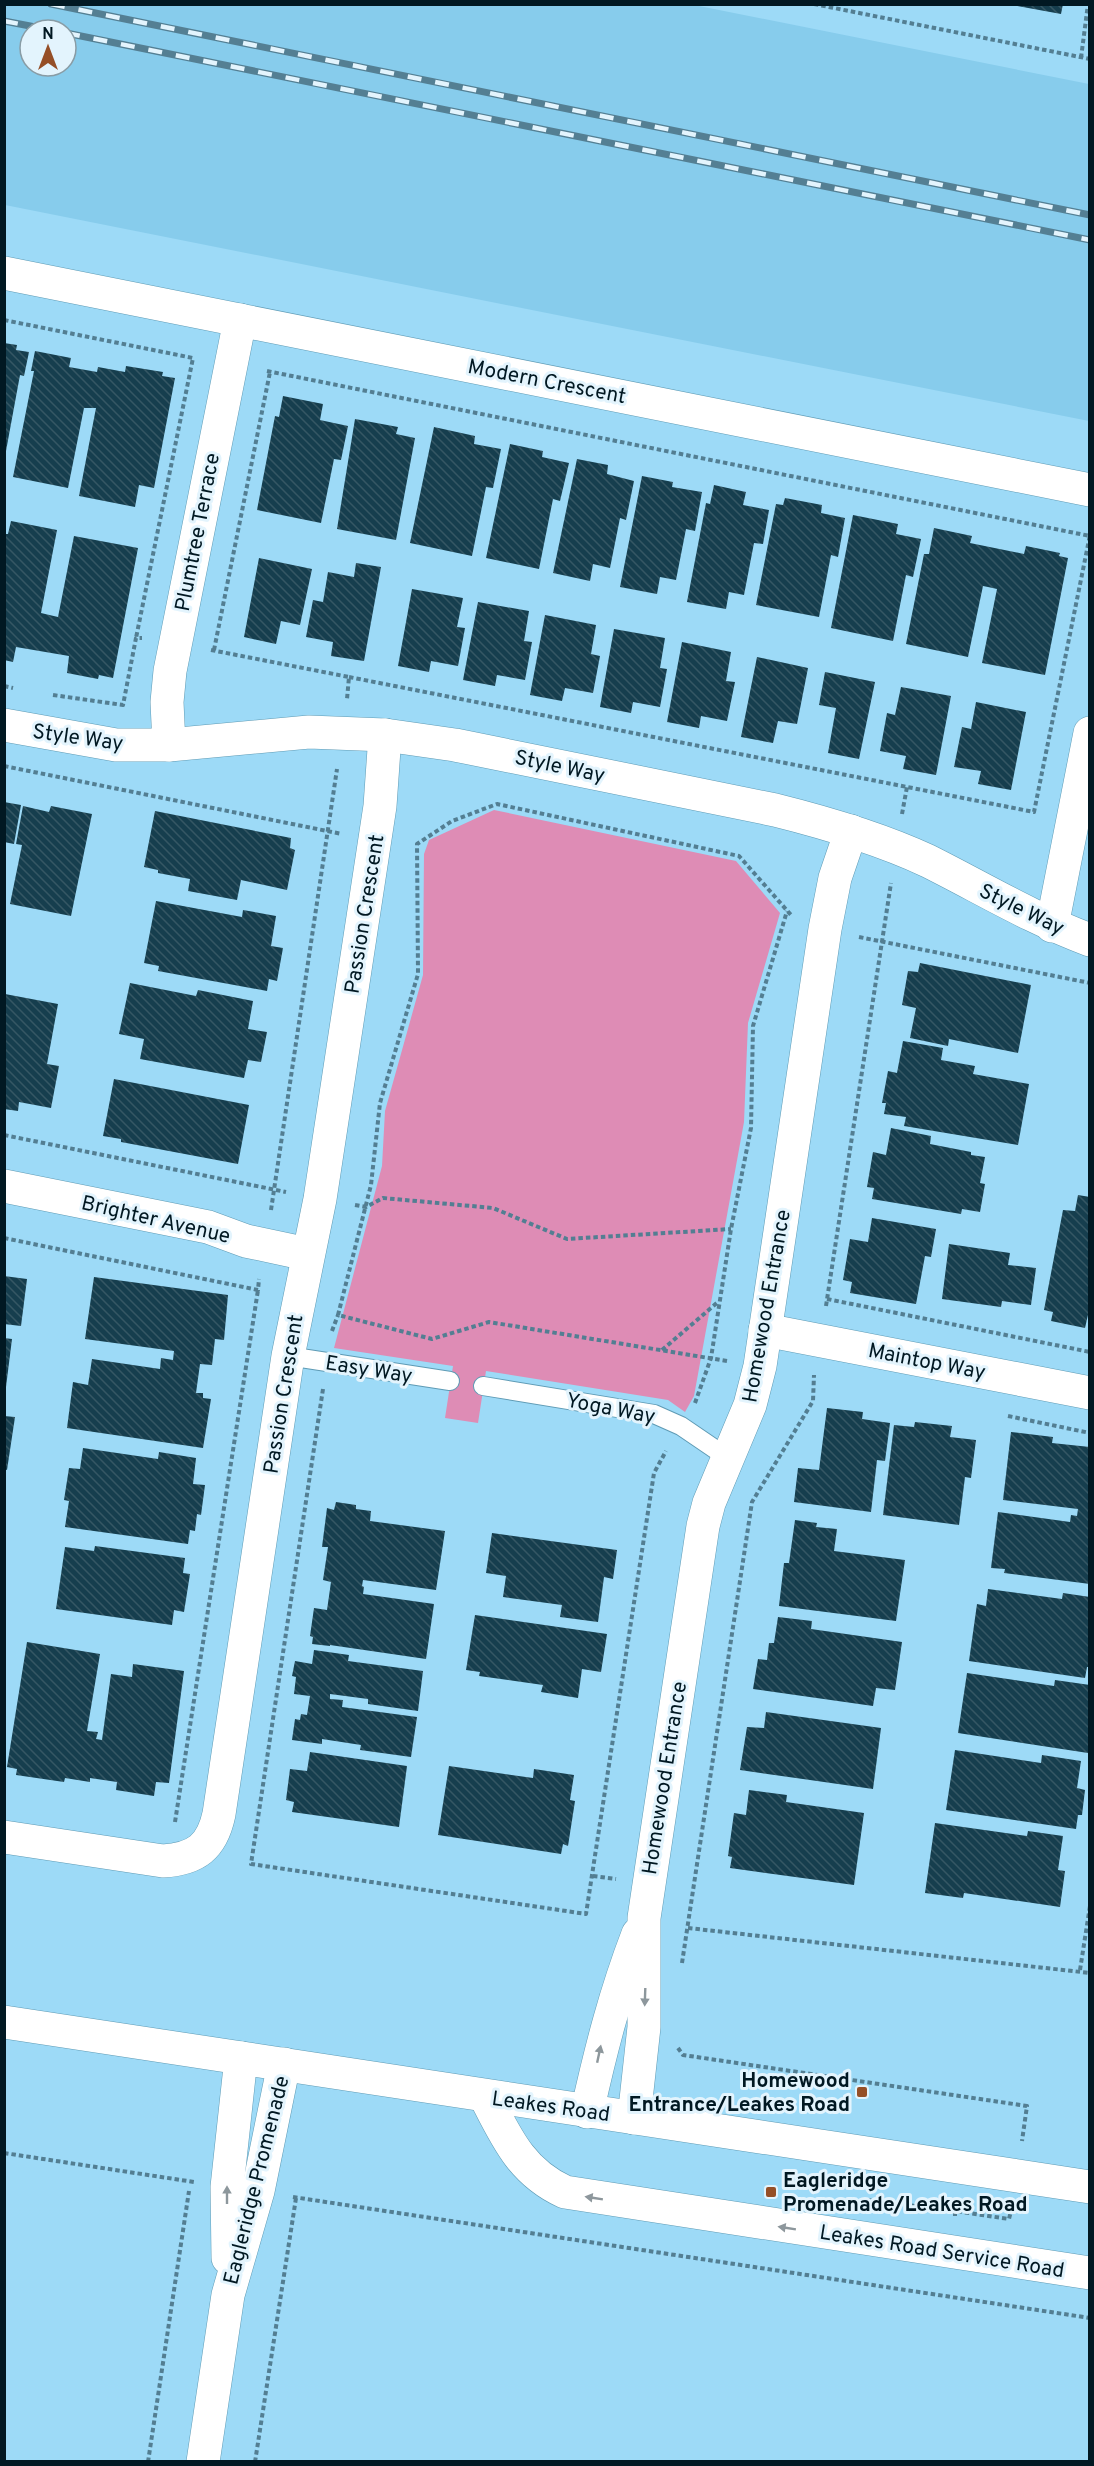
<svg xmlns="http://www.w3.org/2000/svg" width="1094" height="2466" viewBox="0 0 1094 2466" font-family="Overpass,sans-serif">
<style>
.built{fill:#87ccec;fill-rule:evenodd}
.park{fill:#de8cb5}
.building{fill:url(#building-back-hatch)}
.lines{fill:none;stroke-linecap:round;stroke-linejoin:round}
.lane-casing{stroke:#5f9bb5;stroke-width:20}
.street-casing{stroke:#5f9bb5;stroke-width:34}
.secondary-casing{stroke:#5f9bb5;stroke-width:34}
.path{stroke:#537e92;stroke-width:4;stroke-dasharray:4.5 3;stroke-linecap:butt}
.lane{stroke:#fff;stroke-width:18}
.street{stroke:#fff;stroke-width:33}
.secondary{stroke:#fff;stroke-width:33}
.rail-casing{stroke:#547f93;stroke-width:7}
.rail{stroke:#e3f4fd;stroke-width:4.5;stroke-dasharray:14;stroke-linecap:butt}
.oneway{fill:#8d979c}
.poi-dot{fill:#954f27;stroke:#e3f4fd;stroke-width:2}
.labels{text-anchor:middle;stroke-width:6;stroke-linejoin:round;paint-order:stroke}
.street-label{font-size:21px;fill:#011822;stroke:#e3f4fd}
.poi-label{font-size:21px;font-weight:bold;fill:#011822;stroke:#e3f4fd;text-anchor:end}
</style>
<defs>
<pattern id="building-back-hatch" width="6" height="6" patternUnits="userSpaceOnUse" patternTransform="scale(1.5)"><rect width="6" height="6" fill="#163e4e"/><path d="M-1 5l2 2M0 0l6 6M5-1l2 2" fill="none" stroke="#355764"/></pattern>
</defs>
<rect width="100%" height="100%" fill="#9ddaf7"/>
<path class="built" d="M4,5H694L1089,84V421L5,205ZM30,30H66V66H30Z"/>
<path class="park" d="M494,810L736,861L780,913L748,1023L744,1122L694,1396L685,1412L668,1400L486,1371L478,1423L445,1418L453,1366L334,1348L382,1166L385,1111L423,975L424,854L429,840Z"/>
<g class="building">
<path d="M1007,4H1063L1061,14Z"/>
<path d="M4,343L17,345L16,350L29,352L24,376L20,375L6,451Z"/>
<path d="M35,351L71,358L69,367L97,372L98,367L125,372L126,366L163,372L162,376L175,378L154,488L139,485L135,507L79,496L96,408H84L68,488L13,477L34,371H31Z"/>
<path d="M283,396L323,404L320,420L348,426L341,460L334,459L321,523L257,510L275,416L279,417Z"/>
<path d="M355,419L398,427L396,434L415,438L396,540L337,529Z"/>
<path d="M434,427L475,436L474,444L501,449L493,488L486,487L472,556L410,543Z"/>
<path d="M510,444L543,451L542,457L569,463L560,501L553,499L539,569L486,558Z"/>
<path d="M577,459L608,465L607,474L634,481L626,520L620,518L610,568L593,564L590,581L553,573Z"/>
<path d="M642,476L673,482L672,487L702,492L695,531L686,529L676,580L660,577L657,594L620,587Z"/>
<path d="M714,485L746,492L743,505L769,510L763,544L754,543L744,595L729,592L726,609L687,602L706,503L710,504Z"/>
<path d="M785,498L822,505L821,513L845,518L838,557L831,555L819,617L756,605L776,504L783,505Z"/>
<path d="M853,515L898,524L896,534L921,539L913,577L906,575L893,641L831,628Z"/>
<path d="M11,521L57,530L41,613L58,617L74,536L138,548L113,678L99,675L98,679L67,673L69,656L16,647L13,662L4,660V534H8Z"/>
<path d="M934,528L972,536L970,543L1024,554L1026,546L1060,553L1059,556L1068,558L1045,675L982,663L997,589L988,587L983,586L968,657L906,644L924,554H929Z"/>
<path d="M259,558L312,569L300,625L281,621L276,644L244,637Z"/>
<path d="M356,563L381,567L364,661L331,656L333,642L306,637L313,600L323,602L328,572L354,577Z"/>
<path d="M412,589L463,598L457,627L465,628L458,666L431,661L429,672L398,666Z"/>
<path d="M478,602L529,611L524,641L532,642L525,680L497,675L495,686L463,680Z"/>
<path d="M545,615L596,625L591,654L600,656L593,693L565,688L562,701L530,695Z"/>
<path d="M614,629L665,638L660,668L667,669L660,707L633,702L631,713L600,707Z"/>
<path d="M682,642L731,652L726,681L735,682L727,721L701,716L699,728L667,722Z"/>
<path d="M757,657L808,668L797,724L778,721L773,743L741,737Z"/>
<path d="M825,672L875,682L859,759L828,753L836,708L819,705Z"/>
<path d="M901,687L951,696L936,775L903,769L906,756L880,751L887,713L895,715Z"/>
<path d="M976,702L1026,712L1011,790L978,784L981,771L954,767L962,727L971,729Z"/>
<path d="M4,802L21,805L14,844L4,842Z"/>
<path d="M23,806L49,812L51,806L92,814L71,916L10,904L22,845L16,844Z"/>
<path d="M155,811L291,838L290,848L295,850L287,890L241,880L237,900L188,891L190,879L158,873V870L144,867Z"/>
<path d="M156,901L242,917L243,910L276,916L271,946L283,948L277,981L269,979L267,991L158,971L159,966L144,963Z"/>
<path d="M920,963L1031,985L1018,1053L949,1039L948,1046L910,1038L916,1008L902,1005L908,971L918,972Z"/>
<path d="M130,983L196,996L198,990L253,1001L248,1029L267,1032L261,1062L248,1060L244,1078L140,1059L144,1039L119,1034Z"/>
<path d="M5,994L58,1004L47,1064L59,1066L51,1108L19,1102L18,1111L4,1109Z"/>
<path d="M903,1041L943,1048L941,1060L975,1066L973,1074L1029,1084L1018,1145L904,1126L906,1117L884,1114L886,1103H882L888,1071L897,1073Z"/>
<path d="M114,1079L249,1105L238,1164L121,1142V1139L103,1136Z"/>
<path d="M891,1128L931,1136L930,1144L971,1152V1155L985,1157L980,1183L985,1184L980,1212L962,1209L961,1214L872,1199L874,1188L867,1187L873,1152L886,1155Z"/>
<path d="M1078,1195L1090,1197V1306L1085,1328L1051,1321L1053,1312L1044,1310L1063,1210L1075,1211Z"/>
<path d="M872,1218L936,1229L931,1257L925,1256L916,1304L850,1293L852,1282L843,1280L850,1239L868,1242Z"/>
<path d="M949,1244L1010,1253L1008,1265L1036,1268L1031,1305L1002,1301L1001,1307L942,1299Z"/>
<path d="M4,1276L27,1279L21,1326L4,1324Z"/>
<path d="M94,1277L228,1295L224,1340L215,1339L212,1365L200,1364L196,1393H203V1398L211,1399L203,1448L67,1428L73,1382L88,1385L92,1359L160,1369L161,1358L173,1360L174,1351L85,1339Z"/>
<path d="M4,1338L12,1339L6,1387H4Z"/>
<path d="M827,1408L863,1412L862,1419L890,1423L885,1461L877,1460L871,1512L794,1502L798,1468L819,1470Z"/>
<path d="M4,1416L15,1417L7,1470L4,1469Z"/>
<path d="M915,1422L952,1426L950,1437L976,1440L971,1478L965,1477L959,1525L883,1515L894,1425L914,1427Z"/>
<path d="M1011,1432L1053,1437L1052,1443L1090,1447V1584L1004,1573L1005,1569L991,1568L998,1512L1070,1522L1071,1515L1077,1516L1078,1509L1003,1500Z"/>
<path d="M83,1448L158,1459L159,1452L196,1458L193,1484L205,1485L201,1515L197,1514L195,1531L190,1530L188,1544L65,1527L69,1501L64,1500L69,1468L80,1469Z"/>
<path d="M336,1502L356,1505V1509L371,1511L370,1521L445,1531L436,1590L363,1580L362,1586L364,1587L363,1594L434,1604L426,1659L330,1645V1646L312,1644L313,1637L310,1636L314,1608L327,1610L331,1582L323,1580L328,1547H322L327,1508L334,1510Z"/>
<path d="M795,1520L817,1523L816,1527L837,1529L834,1551L905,1560L896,1621L779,1606L784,1563H789Z"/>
<path d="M492,1533L617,1550L613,1579L604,1577L598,1622L560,1617L562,1605L503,1597L506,1576L486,1573Z"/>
<path d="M95,1546L185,1558L183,1573L190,1574L184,1612L174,1610L172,1625L56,1609L65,1547L94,1551Z"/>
<path d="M988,1589L1062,1599L1063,1593L1090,1597V1667H1087L1085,1678L969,1661L977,1604L986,1606Z"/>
<path d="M475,1615L607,1634L601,1672L582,1669L578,1698L541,1692L543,1685L479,1676L480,1672L466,1670Z"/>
<path d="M778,1617L812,1621L811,1629L902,1642L895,1690L876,1688L873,1706L753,1689L758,1659L767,1660L769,1643H774Z"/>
<path d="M27,1642L100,1654L87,1731L98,1732L96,1739L102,1740L111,1674L132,1677L133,1664L184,1671L169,1783L156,1782L154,1796L116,1790L117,1782L90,1778V1782L65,1778L64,1782L16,1775L17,1769L7,1767Z"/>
<path d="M314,1650L349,1655L348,1661L423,1671L418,1711L368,1704V1699L330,1694V1699L343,1700L342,1707L417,1717L411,1757L360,1750L361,1745L322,1739V1744L292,1740L295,1719L300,1720L301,1714L307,1715L310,1696L294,1694L296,1677L292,1676L295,1661L312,1664Z"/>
<path d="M967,1673L1054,1686L1055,1680L1090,1685L1088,1753L958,1733Z"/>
<path d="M766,1712L881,1728L873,1789L740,1770L747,1727L764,1728Z"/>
<path d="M955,1750L1041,1763L1042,1755L1081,1761L1077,1788L1085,1790L1082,1815H1078L1076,1829L946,1810Z"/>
<path d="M310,1752L407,1766L399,1827L292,1812L294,1802L286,1800L290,1769L307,1771Z"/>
<path d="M449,1766L533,1778L534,1769L574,1775L570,1800L575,1801L568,1846L563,1844L561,1854L438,1835Z"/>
<path d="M749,1790L787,1795L786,1802L864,1813L854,1885L730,1868L732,1857L728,1856L734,1813L746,1815Z"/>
<path d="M935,1823L1027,1836L1028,1831L1063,1836L1058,1870L1065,1871L1060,1907L964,1893L963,1898L925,1893Z"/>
</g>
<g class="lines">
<g class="lane-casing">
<g id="lane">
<path d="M288,1356L450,1381"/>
<path d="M483,1386L654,1414L681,1426L728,1458"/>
</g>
</g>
<g class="street-casing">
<g id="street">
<path d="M4,273L1090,490"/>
<path d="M4,725L116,745H169L309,732L385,735L455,745L775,810C827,823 879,838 928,861C982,888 1033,919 1090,940"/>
<path d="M169,745L167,702L170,671L240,320"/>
<path d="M1052,926L1090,733"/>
<path d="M4,1186L208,1227L246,1241L307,1254"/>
<path d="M765,1330L1090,1393"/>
<path d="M4,1837L163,1861C196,1859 212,1847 219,1814L288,1356L320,1199L380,806L385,735"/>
<path d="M485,2096C506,2137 521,2172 565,2192L1090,2273"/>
<path d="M587,2112C601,2049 615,1994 638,1934"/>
<path d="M634,2118L644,2027V1918L703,1526L709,1503L750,1405L760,1366L825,929L835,878L851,831"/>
</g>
</g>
<g class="secondary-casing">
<g id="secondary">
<path d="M4,2022L1090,2187"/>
<path d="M228,2258L227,2187L241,2058"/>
<path d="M203,2462L228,2295L258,2191L284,2064"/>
</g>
</g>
<g class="path">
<path d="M814,4L1090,59"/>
<path d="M1081,58L1088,4"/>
<path d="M4,320L193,358L136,638"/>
<path d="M267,371L1090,536"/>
<path d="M211,650L349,677L347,699"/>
<path d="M214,650L270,372"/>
<path d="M349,677L1034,812L1090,535"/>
<path d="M4,686L13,688"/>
<path d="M53,695L123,705L136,638H142"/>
<path d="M4,766L342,834"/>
<path d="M902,814L907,787"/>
<path d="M859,937L1090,983"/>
<path d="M4,1135L286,1192"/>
<path d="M355,1205L366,1207L383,1198L493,1208L567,1239L731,1229"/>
<path d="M271,1210L337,769"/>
<path d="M4,1238L258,1290L259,1279"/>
<path d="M827,1299L1090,1352"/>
<path d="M826,1306L891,883"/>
<path d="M332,1331L338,1315"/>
<path d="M662,1350L718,1302"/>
<path d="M727,1361L489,1322L432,1339L338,1315L371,1185L380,1103L418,974L417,844L452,821L497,804L739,856L791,915"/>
<path d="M323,1389L251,1864L586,1914L654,1473L666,1451"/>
<path d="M695,1403L711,1358L731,1229L751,1128L753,1026L787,911"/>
<path d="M1008,1416L1090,1433"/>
<path d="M175,1822L258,1290"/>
<path d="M593,1876L616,1879"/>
<path d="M688,1928L1090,1973"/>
<path d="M682,1963L752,1502L813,1401L814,1375"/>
<path d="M1080,1970L1090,1906"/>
<path d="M678,2048L683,2055L1027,2106L1022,2141"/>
<path d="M4,2153L194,2182"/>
<path d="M293,2197L1090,2318"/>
<path d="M867,2200L955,2211"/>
<path d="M955,2216V2211L1009,2219L1011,2211"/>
<path d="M148,2462L189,2191"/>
<path d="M255,2462L296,2198"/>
</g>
<use href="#lane" class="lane"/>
<use href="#street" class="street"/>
<use href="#secondary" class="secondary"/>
<g class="rail-casing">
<g id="rail">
<path d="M51,4L1090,215"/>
<path d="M4,21L51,30"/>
<path d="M66,33L1090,240"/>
</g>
</g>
<use href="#rail" class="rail"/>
</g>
<defs><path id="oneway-solid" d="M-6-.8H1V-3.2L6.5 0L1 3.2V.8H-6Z" transform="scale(1.5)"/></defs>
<g class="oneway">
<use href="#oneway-solid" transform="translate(645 1997) rotate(92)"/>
<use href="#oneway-solid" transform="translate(599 2054) rotate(-78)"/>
<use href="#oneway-solid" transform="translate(227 2195) rotate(-90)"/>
<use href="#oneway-solid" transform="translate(594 2198) rotate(-171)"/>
<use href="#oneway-solid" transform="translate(787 2228) rotate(-171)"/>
</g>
<g class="poi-dot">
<rect x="856" y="2086" width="12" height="12" rx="3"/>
<rect x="765" y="2186" width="12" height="12" rx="3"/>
</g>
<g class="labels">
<g class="street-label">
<text transform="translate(547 381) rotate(11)" y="7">Modern Crescent</text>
<text transform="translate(197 532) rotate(-79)" y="7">Plumtree Terrace</text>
<text transform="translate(78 737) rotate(8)" y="7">Style Way</text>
<text transform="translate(560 766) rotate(12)" y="7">Style Way</text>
<text transform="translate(1022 909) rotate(26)" y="7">Style Way</text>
<text transform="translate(364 914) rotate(-81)" y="7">Passion Crescent</text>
<text transform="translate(156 1219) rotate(13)" y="7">Brighter Avenue</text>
<text transform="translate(766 1306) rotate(-80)" y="7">Homewood Entrance</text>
<text transform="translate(927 1361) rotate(11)" y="7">Maintop Way</text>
<text transform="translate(369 1369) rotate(9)" y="7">Easy Way</text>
<text transform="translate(283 1394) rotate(-81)" y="7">Passion Crescent</text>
<text transform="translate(611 1408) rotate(11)" y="7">Yoga Way</text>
<text transform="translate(664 1778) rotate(-81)" y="7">Homewood Entrance</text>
<text transform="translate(551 2106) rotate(8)" y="7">Leakes Road</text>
<text transform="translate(256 2180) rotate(-76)" y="7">Eagleridge Promenade</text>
<text transform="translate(942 2251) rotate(9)" y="7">Leakes Road Service Road</text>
</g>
<g class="poi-label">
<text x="850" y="2087">Homewood<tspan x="850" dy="24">Entrance/Leakes Road</tspan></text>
<text x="783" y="2187" text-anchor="start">Eagleridge<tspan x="783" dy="24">Promenade/Leakes Road</tspan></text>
</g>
</g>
<rect width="1094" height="2466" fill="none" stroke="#011822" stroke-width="12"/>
<g transform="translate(48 48)"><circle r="28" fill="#e3f4fd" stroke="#899ca5" stroke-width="1.5"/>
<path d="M0-4.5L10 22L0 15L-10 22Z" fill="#954f27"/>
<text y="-9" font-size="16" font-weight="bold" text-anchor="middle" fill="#011822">N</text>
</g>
</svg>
